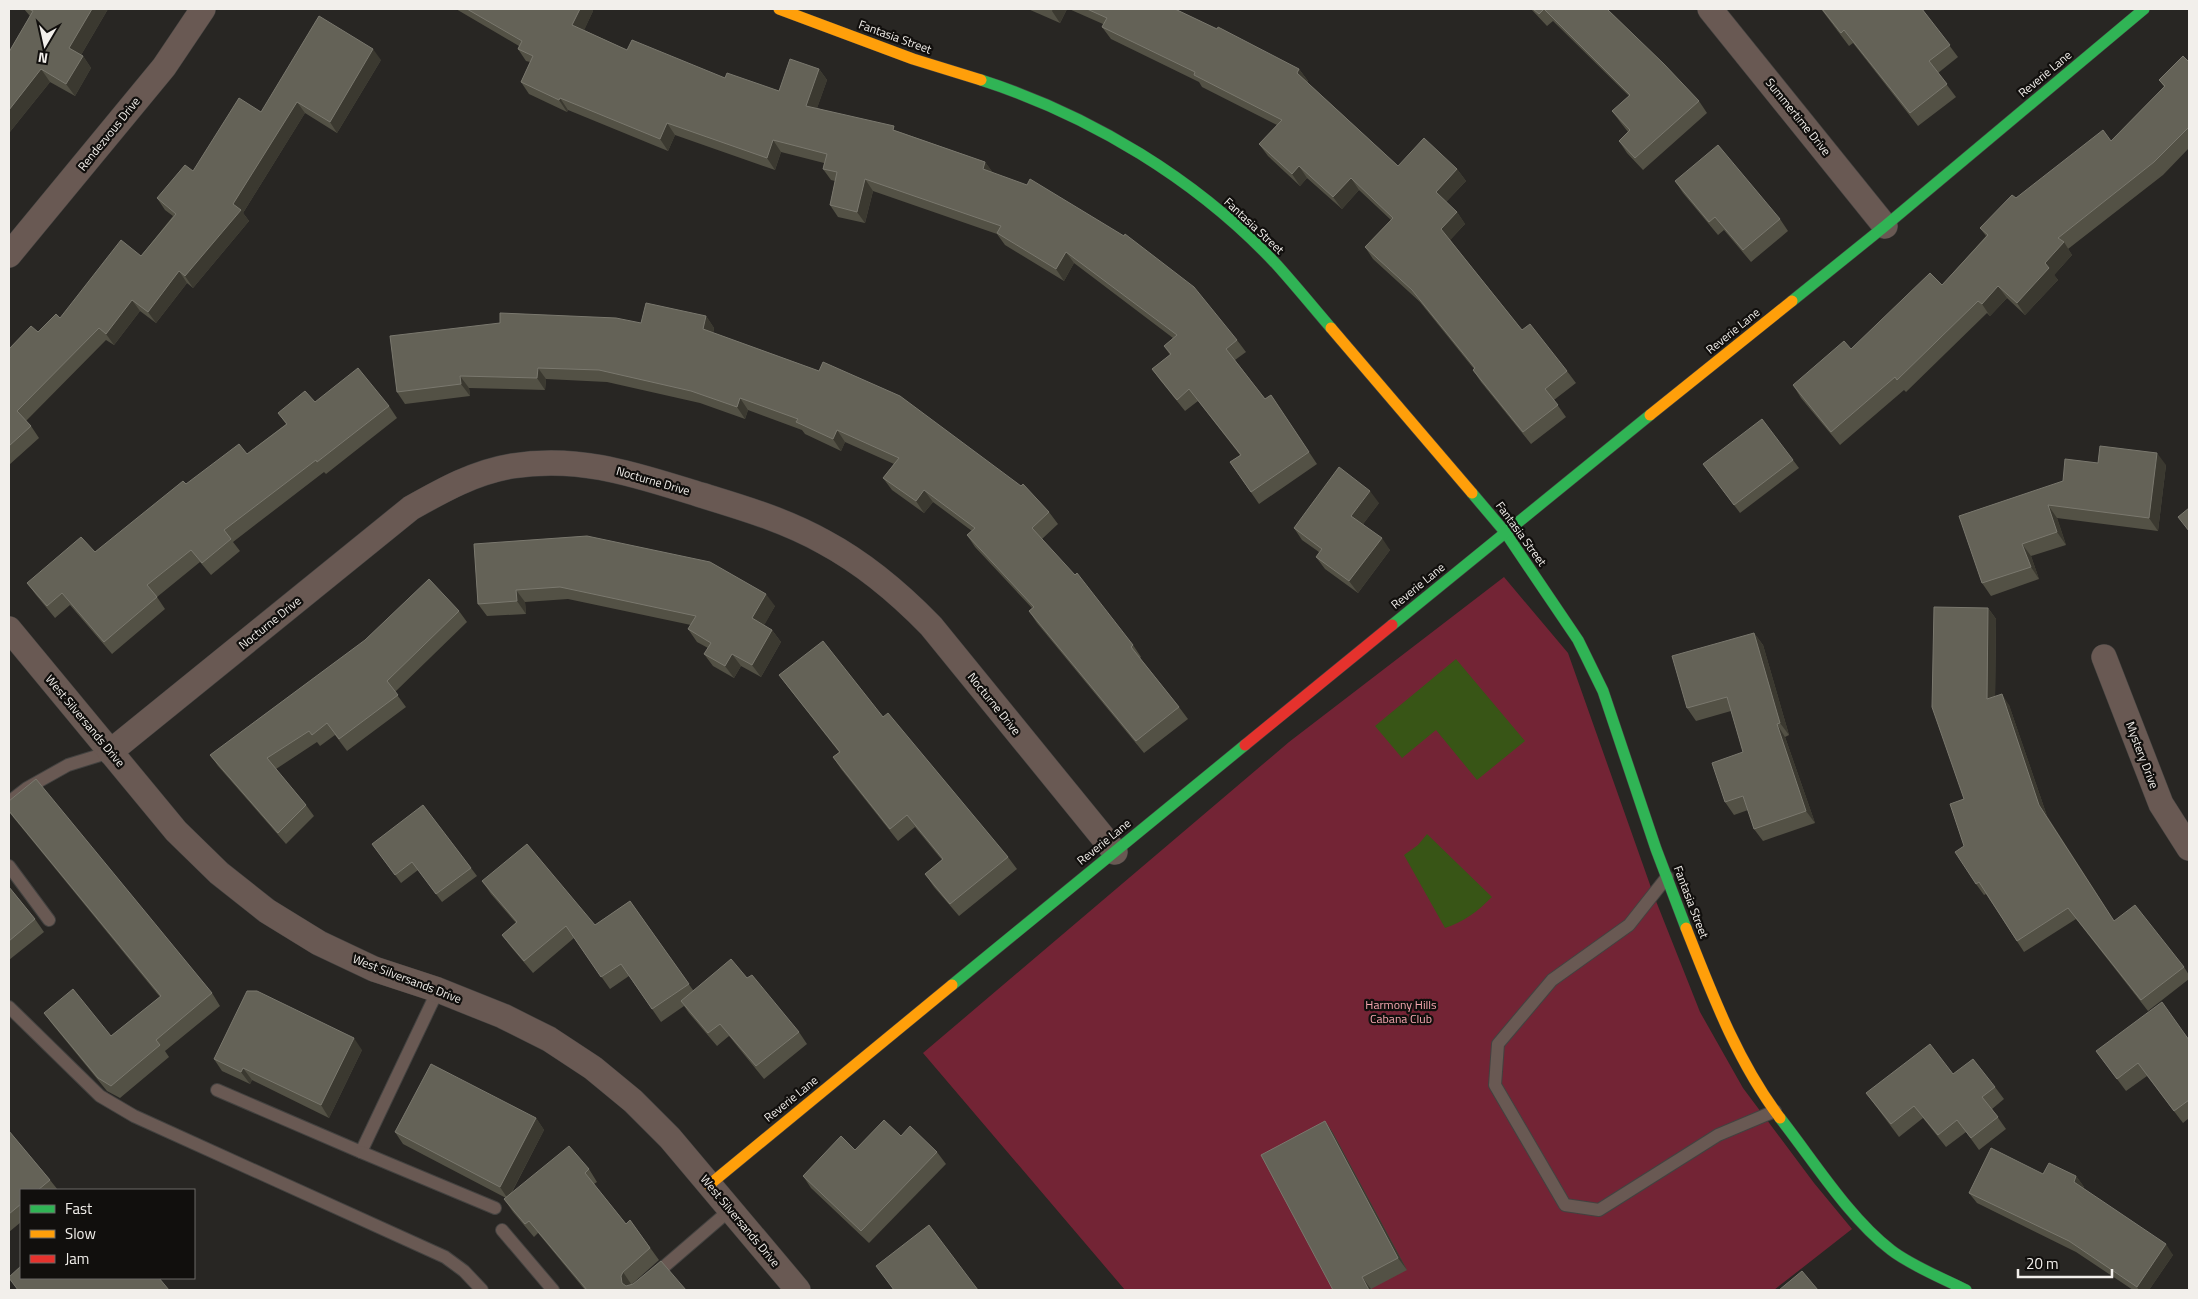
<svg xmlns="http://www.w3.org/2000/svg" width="2198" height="1299" viewBox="0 0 2198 1299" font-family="'Titillium Web',sans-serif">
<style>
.green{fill:#732435}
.water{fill:#385516}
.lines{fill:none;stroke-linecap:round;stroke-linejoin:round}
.lane-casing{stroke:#434240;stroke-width:14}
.street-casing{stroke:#434240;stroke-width:26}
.fast-casing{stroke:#434240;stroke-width:12}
.slow-casing{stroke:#434240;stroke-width:12}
.jam-casing{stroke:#434240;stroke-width:12}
.lane{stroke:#695953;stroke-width:12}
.street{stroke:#695953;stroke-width:25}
.fast{stroke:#30b455;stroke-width:11}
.slow{stroke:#ff9f0a;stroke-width:11}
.jam{stroke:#e5322d;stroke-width:11}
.wall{fill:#535145}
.shaded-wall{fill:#3b3930}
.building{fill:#646257;stroke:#7a786e}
.labels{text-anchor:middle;stroke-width:4.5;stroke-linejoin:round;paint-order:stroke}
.street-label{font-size:12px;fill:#f2efeb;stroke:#110f0d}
.park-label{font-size:12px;fill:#f6a7b0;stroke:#110f0d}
</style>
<rect width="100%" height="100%" fill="#282623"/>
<path class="green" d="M1504,577L1568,653L1654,896L1700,1012L1743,1088L1814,1183L1852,1229L1774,1290H1125L923,1053L1289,742Z"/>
<g class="water">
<path d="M1456,659L1525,741L1477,780L1436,730L1402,758L1375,726Z"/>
<path d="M1427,834L1492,897C1478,911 1464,922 1445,928L1404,855L1418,845Z"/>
</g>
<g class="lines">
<g class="lane-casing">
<g id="lane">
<path d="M9,802L27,788L68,765L110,752"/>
<path d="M9,866L49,920"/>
<path d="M1667,877L1629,925L1552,980L1498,1044L1495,1085L1565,1205L1599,1210L1718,1135L1775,1111"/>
<path d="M9,1007L100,1096L134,1116L445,1257L464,1271L482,1290"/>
<path d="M217,1090L361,1152L438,990"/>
<path d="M361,1152L495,1208"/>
<path d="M502,1230L553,1290"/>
<path d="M637,1290L731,1209"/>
</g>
</g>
<g class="street-casing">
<g id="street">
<path d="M1710,9L1885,226"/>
<path d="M9,255L164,67L203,9"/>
<path d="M9,629L176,831L219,873L267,911L319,943L374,969L438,990L503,1016L549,1039L593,1068L633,1101L670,1138L798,1290"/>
<path d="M2104,657L2161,804L2189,848"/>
<path d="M110,752L411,508C443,490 475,472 512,466C581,455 636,475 701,495C743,508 785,520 824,542C865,564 899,593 931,626L1115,852"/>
</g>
</g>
<g class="fast-casing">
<g id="fast">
<path d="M981,80C1090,115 1198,180 1277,265C1295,285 1313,307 1331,328"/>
<path d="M1792,301L1885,226L2144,9"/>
<path d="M1472,493L1505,532L1578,640L1603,691L1656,849L1686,928"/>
<path d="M1392,625L1650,415"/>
<path d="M952,985L1245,745"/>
<path d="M1780,1118C1813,1160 1849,1218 1891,1250C1910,1265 1944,1279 1966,1290"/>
</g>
</g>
<g class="slow-casing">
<g id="slow">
<path d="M779,9L913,59L981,80"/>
<path d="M1331,328L1472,493"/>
<path d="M1650,415L1792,301"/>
<path d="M1686,928C1712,994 1737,1061 1780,1118"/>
<path d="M709,1185L952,985"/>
</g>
</g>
<g class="jam-casing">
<path id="jam" d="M1245,745L1392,625"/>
</g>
<use href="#lane" class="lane"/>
<use href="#street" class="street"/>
<use href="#fast" class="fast"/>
<use href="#slow" class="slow"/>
<use href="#jam" class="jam"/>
</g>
<g class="wall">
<path d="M24,9H108L81,55L83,56L91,68L75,96L50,82L9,133V52L30,16Z"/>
<path d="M456,9H591L593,11L584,30L627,50L725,78L779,91L819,69L827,80L817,108L897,131L985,162L993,173L1237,340L1246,352L1235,360L1265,399L1271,395L1317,464L1259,504L1230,462L1240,455L1198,401L1185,411L1160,380L1152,369L1170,355L1164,346L1173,338L1074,263L1064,281L1005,245L997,234L873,191L865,223L838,217L830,205L835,181L831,180L823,169L824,163L781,152L775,170L675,135L668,151L568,110L567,112L529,94L521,82L530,62L526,61L518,49L519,46Z"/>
<path d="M1028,9H1067L1060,23Z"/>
<path d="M1069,9H1175L1299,69L1308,81L1307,82L1398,166L1457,169L1466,181L1446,202L1457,212L1465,224L1450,240L1522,330L1567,371L1576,383L1554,400L1566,417L1531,444L1481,382L1473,370L1474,369L1420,302L1373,259L1365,247L1391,220L1359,190L1342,209L1307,178L1300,186L1268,156L1259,144L1277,125L1202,87L1199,82L1111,39L1102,27L1103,24Z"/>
<path d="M1531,9H1607L1699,101L1707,113L1643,170L1627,153L1619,141L1628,132L1621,123L1612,111L1629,96L1553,21L1547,26Z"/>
<path d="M1821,9H1922L1958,57L1938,73L1956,97L1918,126L1853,43L1849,46Z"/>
<path d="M381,60L337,133L305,113L243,213L249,221L193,288L187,283L156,323L140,311L114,345L106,340L26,421L31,426L39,438L9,465V349L60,318L141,256L173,216L165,210L157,198L193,171L261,112Z"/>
<path d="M2189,62V148L2163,175L2068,249L2072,255L2054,275L2058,280L2025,315L2007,298L1990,316L1987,313L1906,392L1904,390L1840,445L1801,398L1793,385L1851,349L1942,285L1986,236L1980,228L2016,198L2111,141L2164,87L2159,80Z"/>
<path d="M1675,181L1780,219L1788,231L1751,262L1724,230L1718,235L1683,193Z"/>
<path d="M706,316L714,328L713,333L1049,512L1058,524L1042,539L1133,645L1141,657L1140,658L1179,707L1188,719L1144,753L1037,623L1029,611L1032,608L975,547L967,535L972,531L933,502L924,513L892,490L883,478L894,464L845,442L841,451L805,434L802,430L748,410L745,419L700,403L607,382L546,379L545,390L469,388L470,396L405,404L397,392L641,323Z"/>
<path d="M315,402L389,406L397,418L326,474L324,472L233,542L240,551L211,575L200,562L157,597L165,609L112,654L70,605L55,618L36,595L27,583L95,552L186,484L247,454L286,424L278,413Z"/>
<path d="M1793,460L1799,468L1740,513L1703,464Z"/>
<path d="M2098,463L2166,465L2158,531L2057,518L2066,545L2031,556L2039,579L1991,596L1982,583L2063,481Z"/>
<path d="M1379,503L1363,524L1390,550L1358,593L1325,569L1316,557L1319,552L1302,540L1294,528Z"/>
<path d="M474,544L775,606L764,625L772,630L781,642L761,677L741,666L734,678L713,666L704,654L708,648L697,642L688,629L691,625L568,599L525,602L526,614L487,616L478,604Z"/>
<path d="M1988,608L1996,619L1995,697L2009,705L2047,816L2114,921L2184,967L2189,975V979L2148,1011L2076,919L2024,952L1986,894L1984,895L1976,884L1964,846V799Z"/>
<path d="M459,611L467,622L395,692L406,707L347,751L335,735L320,746L317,742L276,769L306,805L314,816L286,844L218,766L210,755Z"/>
<path d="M1754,633L1763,645L1789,735L1785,737L1815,823L1763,841L1754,829L1748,810L1734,815L1725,802L1743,752L1731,711L1696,721L1687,708Z"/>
<path d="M779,675L883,717L1008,857L1017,869L959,916L934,887L925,874L942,860L915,827L898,841L841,769L833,757L839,752L788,687Z"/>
<path d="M9,801L212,993L220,1006L165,1051L169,1057L120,1098L107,1091L53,1025L44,1013L111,1036L160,997L13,817L9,812Z"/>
<path d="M372,844L471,868L477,876L442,902L418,870L401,883Z"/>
<path d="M482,881L595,925L630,901L693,990L747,978L799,1032L807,1044L764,1079L729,1036L717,1046L689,1013L684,1006L661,1022L629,976L610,989L574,938L533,973L511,947L502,935L516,923L491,894Z"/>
<path d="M9,887L35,919L44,932L9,960Z"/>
<path d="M2189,1040V1118L2183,1123L2147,1076L2126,1091L2096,1051Z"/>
<path d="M362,1050L329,1118L252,1080L250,1084L222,1071L214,1059Z"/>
<path d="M1953,1074L1995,1087L2004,1099L1992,1109L2006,1129L1979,1150L1966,1132L1946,1147L1923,1118L1899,1137L1866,1093Z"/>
<path d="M536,1118L544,1130L511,1194L589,1169L597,1182L594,1184L626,1224L630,1220L659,1260L631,1285L686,1290H585L538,1233L534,1237L513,1212L504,1199L506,1198L403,1144L395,1132Z"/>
<path d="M1325,1121L1333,1133L1407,1270L1371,1289L1333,1290Z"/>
<path d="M9,1131L50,1180L58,1190H21V1222L9,1232Z"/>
<path d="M901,1136L937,1152L946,1164L869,1243L811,1188L803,1176L855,1150Z"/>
<path d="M2043,1174L2076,1176L2084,1187L2083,1188L2173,1255L2149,1290H2133L2076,1252L1977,1203L1969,1193Z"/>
</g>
<g class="shaded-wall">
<path d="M92,9H108L78,60L69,48Z"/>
<path d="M580,9H591L593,11L581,37L572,25Z"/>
<path d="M1053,9H1067L1060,23L1052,11Z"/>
<path d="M373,49L381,60L337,133L330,122Z"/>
<path d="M83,56L91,68L75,96L66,84Z"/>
<path d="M41,69L50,82L9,133V110Z"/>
<path d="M819,69L827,80L814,117L806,106Z"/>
<path d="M1299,69L1308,81L1305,85L1297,73Z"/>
<path d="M560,98L568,110L567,112L559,100Z"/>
<path d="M297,102L305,113L243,213L249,221L193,288L185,276L233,204Z"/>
<path d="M667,123L675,135L668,151L660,139Z"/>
<path d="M773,140L781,152L775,170L767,158Z"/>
<path d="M985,162L994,174L983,169Z"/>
<path d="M1299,166L1307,178L1300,186L1292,174Z"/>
<path d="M1457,169L1466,181L1444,204L1436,192Z"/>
<path d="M1351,178L1359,190L1342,209L1333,197Z"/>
<path d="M865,179L873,191L865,223L857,212Z"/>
<path d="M1457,212L1465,224L1449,241L1441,229Z"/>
<path d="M2064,242L2072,255L2054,275L2058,280L2025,315L2017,303L2045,263Z"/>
<path d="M1066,252L1074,263L1064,281L1056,269Z"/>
<path d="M179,271L187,283L156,323L148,312Z"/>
<path d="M1998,286L2007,298L1990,316L1982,304Z"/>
<path d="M132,300L140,311L114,345L106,334Z"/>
<path d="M706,316L714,328L711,341L703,329Z"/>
<path d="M538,368L546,379L545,390L537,378Z"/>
<path d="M460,376L469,388L470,396L461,384Z"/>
<path d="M740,398L748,410L745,419L737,407Z"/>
<path d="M837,430L845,442L841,451L833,439Z"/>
<path d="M2157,453L2166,465L2158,531L2149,518Z"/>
<path d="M924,490L933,502L924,513L916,501Z"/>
<path d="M1370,491L1379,503L1360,528L1351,516Z"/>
<path d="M2048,505L2057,518L2066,545L2057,532Z"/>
<path d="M1382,538L1390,550L1358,593L1349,581Z"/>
<path d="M2022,544L2031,556L2039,579L2031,567Z"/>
<path d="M516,590L525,602L526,614L517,601Z"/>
<path d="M766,594L775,606L761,631L752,618Z"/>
<path d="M1988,608L1996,619L1995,710L1987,699Z"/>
<path d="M772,630L781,642L761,677L752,665Z"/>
<path d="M1754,633L1763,645L1789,735L1780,723Z"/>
<path d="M732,654L741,666L734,678L725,666Z"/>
<path d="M2002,694L2009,705L2047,816L2122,932L2039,805Z"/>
<path d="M1777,724L1785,737L1815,823L1806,811Z"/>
<path d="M354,1038L362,1050L329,1118L321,1105Z"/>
<path d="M243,1068L252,1080L250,1084L241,1072Z"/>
<path d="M536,1118L544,1130L508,1199L500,1187Z"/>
<path d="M1325,1121L1333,1133L1407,1270L1398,1258Z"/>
<path d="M2076,1176L2084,1187L2081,1192L2074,1182Z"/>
<path d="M2166,1244L2173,1255L2149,1290H2139L2137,1287Z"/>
<path d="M623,1272L631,1284L630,1290L622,1283L621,1276Z"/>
<path d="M1362,1277L1371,1289V1290H1369Z"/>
</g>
<g class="building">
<path d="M29,9H92L69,48L83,56L66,84L41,69L9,110V52L33,11Z"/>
<path d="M467,9H580L572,25L627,50L632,40L725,78L727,73L779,91L790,59L819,69L806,106L894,126L893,130L985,162L983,169L1027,185L1030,179L1124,236L1125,234L1194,287L1237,340L1226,349L1265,399L1271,395L1309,452L1251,492L1230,462L1241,455L1189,389L1177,400L1152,369L1171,354L1164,346L1177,335L1066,252L1056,269L997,233L1001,226L865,179L857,212L830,205L837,172L823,169L827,154L773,140L767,158L667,123L660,139L560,98L559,100L521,82L533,56L518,49L522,41Z"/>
<path d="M1087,9H1175L1217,29L1218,27L1299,69L1297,73L1398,166L1424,138L1457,169L1436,192L1457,212L1441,229L1522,330L1530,324L1567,371L1545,389L1558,405L1523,432L1473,370L1475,368L1412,290L1365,247L1393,218L1351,178L1333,197L1299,166L1292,174L1259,144L1282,120L1194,75L1195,72L1102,27L1107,18Z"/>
<path d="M1533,9H1607L1664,64L1699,101L1635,158L1619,141L1630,130L1612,111L1630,95L1544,9L1539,14Z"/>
<path d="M1822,9H1922L1950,45L1929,61L1947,84L1910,113L1844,30L1841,33Z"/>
<path d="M319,16L373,49L330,122L297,102L233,204L241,210L185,276L179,271L148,312L132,300L106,334L99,328L17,411L31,426L9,446V349L31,326L38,332L56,314L60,318L121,240L141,256L176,214L157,198L185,165L193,171L239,98L261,112Z"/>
<path d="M2183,56L2189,62V127L2154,162L2058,238L2064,242L2045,263L2049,268L2017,303L1998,286L1982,304L1978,301L1897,380L1895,377L1831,432L1793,385L1844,341L1851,349L1930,273L1942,285L1988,235L1980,228L2012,195L2016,198L2103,130L2111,141L2165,86L2159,80Z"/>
<path d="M1718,145L1780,219L1743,250L1715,217L1709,222L1675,181Z"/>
<path d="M646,303L706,316L703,329L819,371L823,362L900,396L1021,486L1023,484L1049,512L1032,528L1075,575L1077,573L1133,645L1131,647L1179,707L1136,741L1029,611L1034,607L967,535L975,528L924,490L916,501L883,478L899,458L837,430L833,439L796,422L798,419L740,398L737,407L691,391L599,370L538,368L537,378L460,376L461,384L397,392L390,336L500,323V313L616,318L641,323Z"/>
<path d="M358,368L389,406L317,462L316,460L224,530L231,539L202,563L191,550L147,585L157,597L104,642L62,593L47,606L27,583L81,537L95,552L183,481L186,484L239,444L247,454L287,424L278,413L305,391L315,402Z"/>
<path d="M1762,419L1793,460L1734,505L1703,464Z"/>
<path d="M2100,446L2157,453L2149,518L2048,505L2057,532L2022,544L2031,567L1982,583L1959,516L2063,481L2065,459L2098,463Z"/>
<path d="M1339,467L1370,491L1351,516L1382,538L1349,581L1316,557L1322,549L1294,528Z"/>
<path d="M2189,508V531L2178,517Z"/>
<path d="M587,536L710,562L766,594L752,618L772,630L752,665L732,654L725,666L704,654L711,643L688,629L696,616L560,587L516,590L517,601L478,604L474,544Z"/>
<path d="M429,579L459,611L387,681L398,695L339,739L327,723L312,735L309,731L267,758L306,805L278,833L210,755L365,640Z"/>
<path d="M1934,607L1988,608L1987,699L2002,694L2039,805L2114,921L2135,905L2184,967L2141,1000L2068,908L2017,941L1979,882L1976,884L1955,852L1964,846L1950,804L1964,799L1932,707Z"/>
<path d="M1754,633L1780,723L1777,724L1806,811L1754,829L1743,796L1725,802L1712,763L1743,752L1727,697L1687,708L1672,656Z"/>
<path d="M823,641L883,717L888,713L1008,857L950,904L925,874L943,859L907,815L890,829L833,757L840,752L779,675Z"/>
<path d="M36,779L212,993L156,1040L160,1045L111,1086L98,1078L44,1013L73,989L111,1036L161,996L9,811V801Z"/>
<path d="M423,805L471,868L436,894L412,862L395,875L372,844Z"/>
<path d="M527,844L595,925L630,901L689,984L652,1009L621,964L601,977L566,926L524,961L502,935L517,922L482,881Z"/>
<path d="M9,887L35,919L9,941Z"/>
<path d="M731,959L747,978L752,975L799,1032L756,1066L720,1024L708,1033L681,1001Z"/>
<path d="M247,991H257L354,1038L321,1105L243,1068L241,1072L214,1059Z"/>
<path d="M2162,1002L2189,1040V1100L2174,1111L2138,1063L2117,1079L2096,1051Z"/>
<path d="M1930,1044L1953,1074L1973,1059L1995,1087L1982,1097L1998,1117L1971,1138L1957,1120L1938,1135L1914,1106L1891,1124L1866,1093Z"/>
<path d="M431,1064L536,1118L500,1187L395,1132Z"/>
<path d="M884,1120L901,1136L910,1126L937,1152L861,1231L803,1176L841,1136L855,1150Z"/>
<path d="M1325,1121L1398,1258L1362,1277L1369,1290H1333L1261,1155Z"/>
<path d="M9,1131L50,1180L38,1190H21V1204L9,1214Z"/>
<path d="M569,1146L589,1169L585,1173L626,1224L630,1220L650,1248L623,1272L621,1276L622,1283L626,1286L633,1284L661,1261L686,1290H587L529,1221L525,1224L504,1199Z"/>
<path d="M1991,1148L2043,1174L2049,1163L2076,1176L2074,1182L2166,1244L2137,1287L2069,1241L1969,1193Z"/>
<path d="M929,1225L978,1290H894L876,1266Z"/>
<path d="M21,1266V1278H159L169,1290H18L9,1278V1277Z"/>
<path d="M1802,1271L1818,1290H1779Z"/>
</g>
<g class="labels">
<g class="street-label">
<text transform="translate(895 37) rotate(20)" y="4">Fantasia Street</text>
<text transform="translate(2045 74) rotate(-40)" y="4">Reverie Lane</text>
<text transform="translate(1798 117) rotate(51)" y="4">Summertime Drive</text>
<text transform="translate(109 134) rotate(-51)" y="4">Rendezvous Drive</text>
<text transform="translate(1254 226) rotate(43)" y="4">Fantasia Street</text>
<text transform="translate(1733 331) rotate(-39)" y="4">Reverie Lane</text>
<text transform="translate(653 481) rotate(16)" y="4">Nocturne Drive</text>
<text transform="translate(1521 534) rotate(54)" y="4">Fantasia Street</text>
<text transform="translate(1418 586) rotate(-39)" y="4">Reverie Lane</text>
<text transform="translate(270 623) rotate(-39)" y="4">Nocturne Drive</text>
<text transform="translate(994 704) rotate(51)" y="4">Nocturne Drive</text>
<text transform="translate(85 721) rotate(50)" y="4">West Silversands Drive</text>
<text transform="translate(2142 755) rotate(69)" y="4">Mystery Drive</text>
<text transform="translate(1104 842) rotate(-39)" y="4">Reverie Lane</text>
<text transform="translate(1691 902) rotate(69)" y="4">Fantasia Street</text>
<text transform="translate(407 979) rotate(21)" y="4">West Silversands Drive</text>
<text transform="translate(791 1099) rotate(-39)" y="4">Reverie Lane</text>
<text transform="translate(740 1221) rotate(50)" y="4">West Silversands Drive</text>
</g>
<g class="park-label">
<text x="1401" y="1009">Harmony Hills<tspan x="1401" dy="14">Cabana Club</tspan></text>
</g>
</g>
<rect width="2198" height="1299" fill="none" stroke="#f2efeb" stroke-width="20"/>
<rect x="20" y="1189" width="175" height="90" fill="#110f0d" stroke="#6b6966"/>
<rect x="30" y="1205" width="25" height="8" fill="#30b455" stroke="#6b6966"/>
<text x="65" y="1214" font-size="15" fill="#f2efeb">Fast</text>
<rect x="30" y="1230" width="25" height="8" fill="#ff9f0a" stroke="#6b6966"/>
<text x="65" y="1239" font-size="15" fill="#f2efeb">Slow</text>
<rect x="30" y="1255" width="25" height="8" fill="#e5322d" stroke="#6b6966"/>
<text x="65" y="1264" font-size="15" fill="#f2efeb">Jam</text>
<g transform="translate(45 45) rotate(189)" stroke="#110f0d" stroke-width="4" paint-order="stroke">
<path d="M0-4L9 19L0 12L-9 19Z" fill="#f2efeb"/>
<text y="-8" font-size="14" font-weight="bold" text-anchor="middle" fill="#f2efeb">N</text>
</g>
<path d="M2018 1269v8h94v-8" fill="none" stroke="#f2efeb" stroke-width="2.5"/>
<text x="2026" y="1269" font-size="15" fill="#f2efeb" stroke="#110f0d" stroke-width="4" paint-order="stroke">20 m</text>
</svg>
